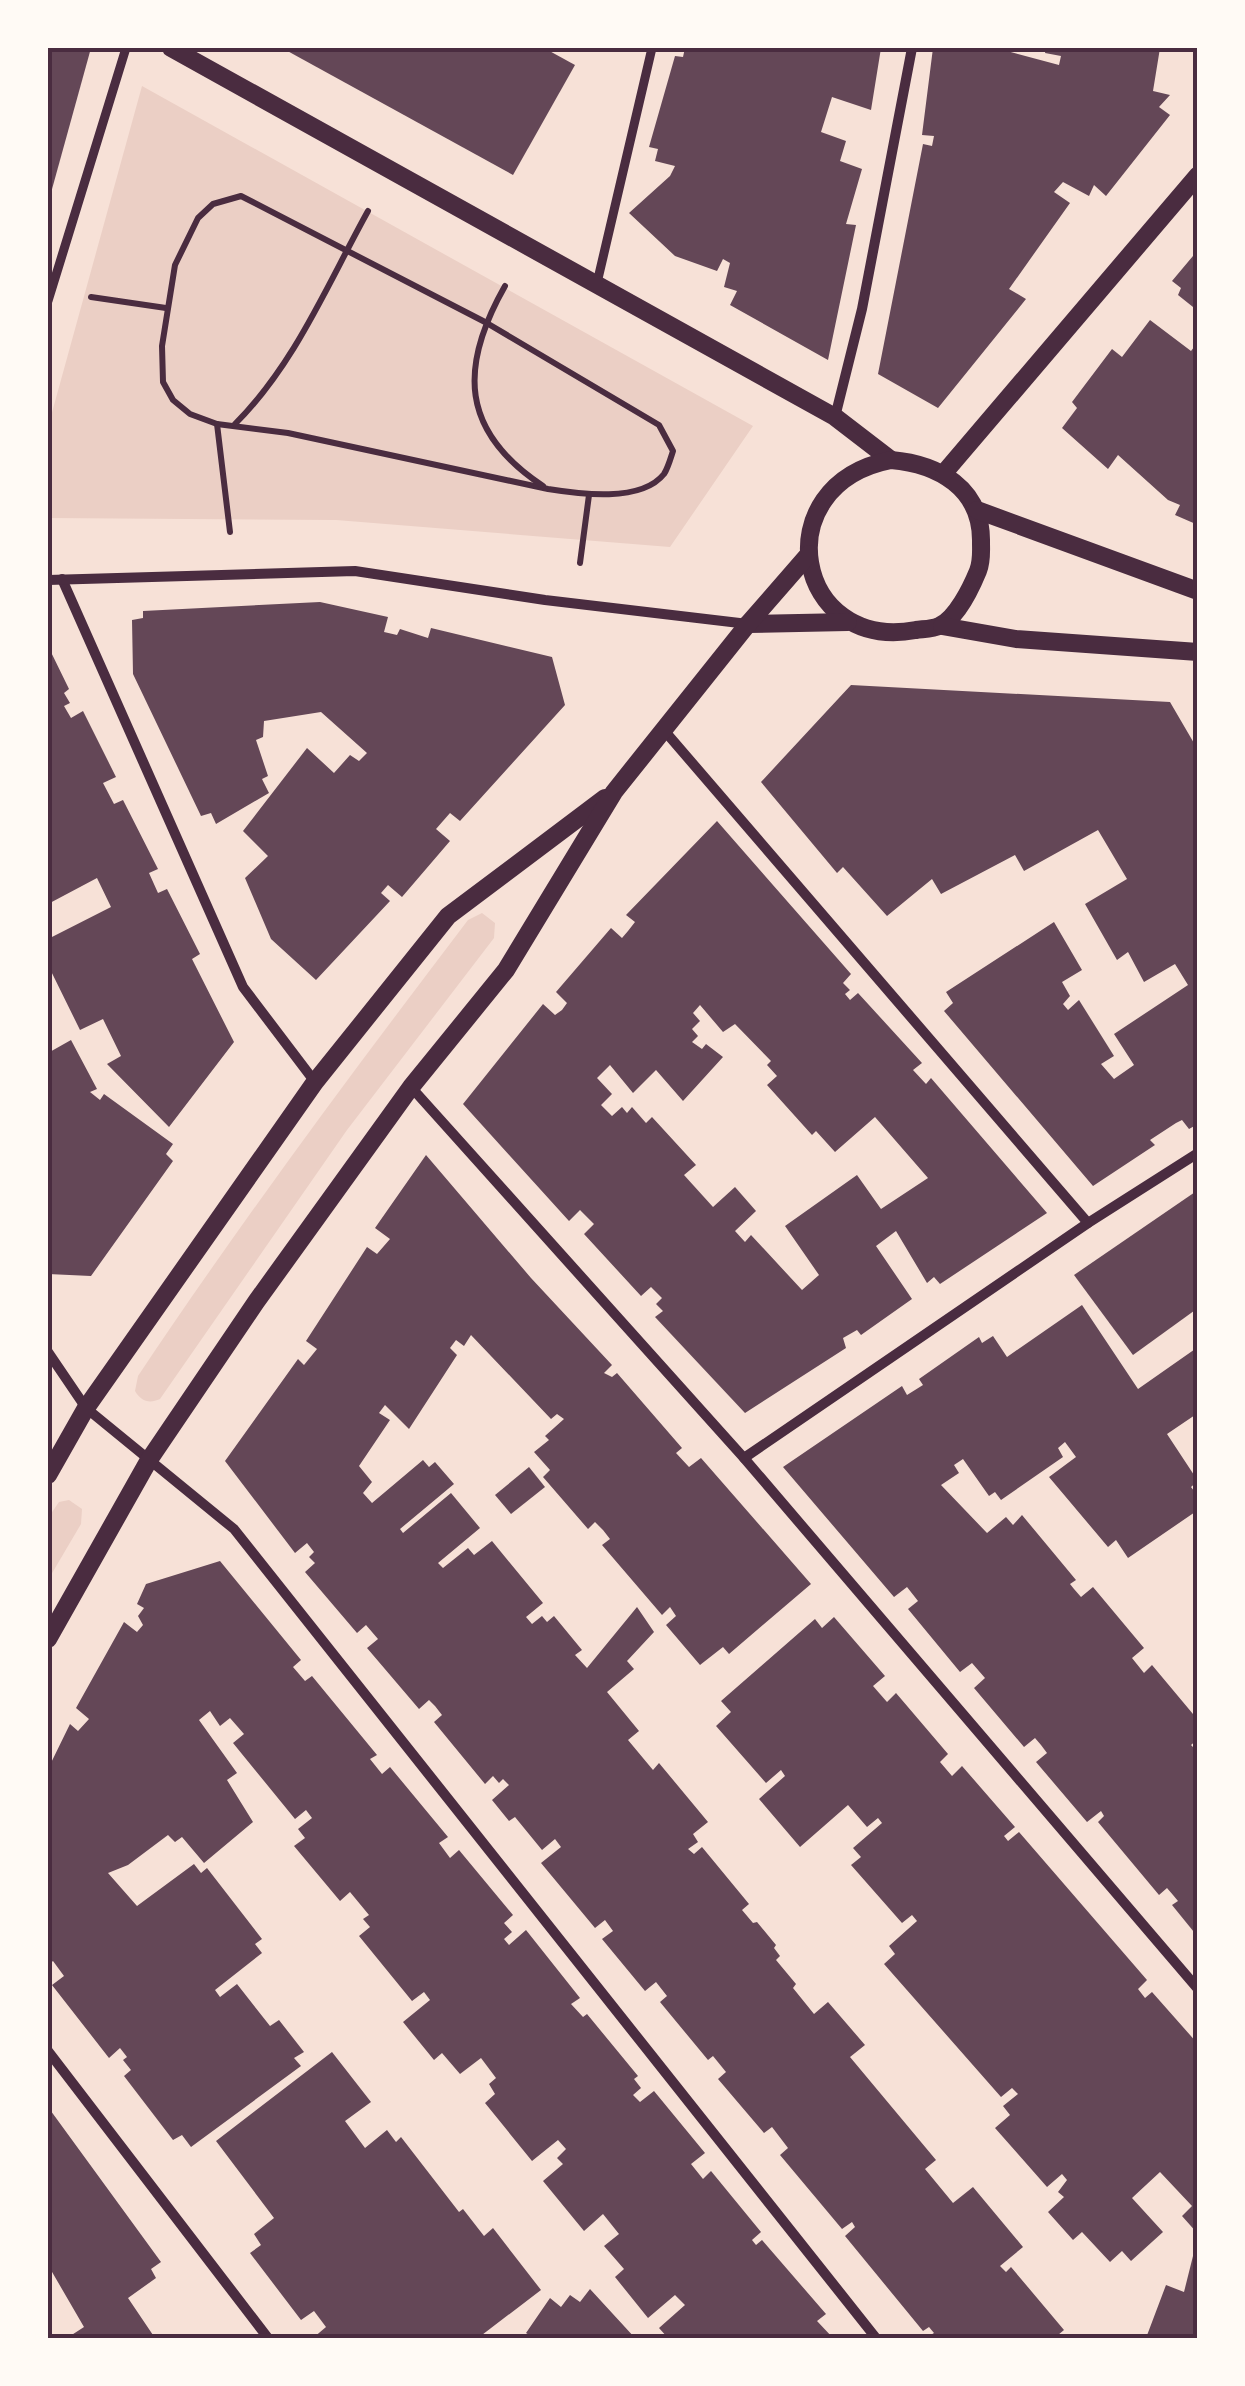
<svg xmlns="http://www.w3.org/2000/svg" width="1245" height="2386" viewBox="0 0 1245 2386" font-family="'Source Serif 4',serif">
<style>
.green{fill:#ebcfc5}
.building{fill:#644757;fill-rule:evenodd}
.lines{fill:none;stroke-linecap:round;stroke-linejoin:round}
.path{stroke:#4a2c40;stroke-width:6}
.pedestrian{stroke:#4a2c40;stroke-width:9}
.minor{stroke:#4a2c40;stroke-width:10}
.tertiary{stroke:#4a2c40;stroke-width:18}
.neatline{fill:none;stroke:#4a2c40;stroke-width:4}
</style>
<rect width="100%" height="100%" fill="#f7e1d7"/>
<g class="green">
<path d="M142,86L753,426L670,547L336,520L48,518V427Z"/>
<path d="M482,913L495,923L494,938L347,1130L160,1399C149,1404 141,1401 135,1391L138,1376C242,1220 354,1070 468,920Z"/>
<path d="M69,1500L82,1509L81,1524L48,1580V1518L59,1502Z"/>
</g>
<g class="building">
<path d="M48,48H91L49,200H48Z"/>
<path d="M282,48H544L575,65L513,175Z"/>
<path d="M685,48H881L871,110L832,97L821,132L846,141L840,161L862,169L846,224L856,225L828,360L730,305L737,291L724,287L730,263L723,259L717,271L675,256L629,213L670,176L675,166L655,161L658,149L649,147L675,56L683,57Z"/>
<path d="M933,48H996L1059,65L1061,56L1045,53L1046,48H1160L1153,91L1170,95L1159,107L1170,115L1106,196L1094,185L1089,196L1063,182L1054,192L1070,203L1009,289L1026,299L938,408L878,374L923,144L932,146L934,136L922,135Z"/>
<path d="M1198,250V311L1178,295L1181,288L1172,281Z"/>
<path d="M1150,320L1191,351L1198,342V525L1175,515L1180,505L1168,500L1118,455L1108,469L1062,428L1077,408L1072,402L1112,349L1122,357Z"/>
<path d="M320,602L388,617L384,632L397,635L400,629L428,638L431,628L552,657L565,705L460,821L450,813L436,829L450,841L402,897L388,885L381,893L390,901L316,980L271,939L245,878L268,856L243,831L307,748L334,773L350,755L359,761L367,753L321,712L264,721L263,737L256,740L268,776L262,779L269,793L216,824L211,813L201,816L133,674L132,620L143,618V611Z"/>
<path d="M48,646L69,689L64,693L70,703L64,706L71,718L83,711L116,777L103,783L114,804L123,800L158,869L149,873L158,893L167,889L200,954L192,959L234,1042L169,1127L107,1064L121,1056L103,1019L80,1030L48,965V939L111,907L97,878L48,904Z"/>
<path d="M851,685L1170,702L1198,750V1124L1189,1129L1182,1120L1176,1123L1150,1140L1155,1145L1093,1186L944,1011L953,1003L946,992L1054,922L1082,970L1062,982L1070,996L1063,1004L1068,1010L1079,1000L1114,1056L1101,1064L1114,1079L1134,1065L1114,1034L1188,985L1175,964L1144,982L1128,952L1117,960L1085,904L1127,879L1098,830L1024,871L1015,855L941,894L932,879L887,916L843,867L837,873L761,782Z"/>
<path d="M717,821L851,974L843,983L850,990L845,994L850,1000L858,993L922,1063L913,1070L926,1084L931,1078L1047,1213L940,1284L934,1277L927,1283L896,1231L876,1246L912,1299L861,1335L857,1330L843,1338L846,1348L745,1413L655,1317L663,1311L656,1304L662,1298L651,1287L641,1296L584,1234L594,1224L580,1210L569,1221L463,1104L543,1004L555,1015L562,1010L567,1003L556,992L611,928L622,938L628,931L635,922L626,915ZM700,1005L723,1032L735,1024L771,1061L767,1065L777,1076L767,1085L812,1135L816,1131L835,1152L875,1117L928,1178L881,1209L857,1175L785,1226L819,1275L802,1290L751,1235L745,1242L735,1231L756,1211L735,1187L713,1207L684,1175L696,1165L652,1117L646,1123L632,1107L627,1113L622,1107L612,1116L601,1105L612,1094L597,1078L610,1065L633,1093L656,1070L683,1101L723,1057L706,1044L702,1049L692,1042L698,1036L692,1029L700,1021L693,1013Z"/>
<path d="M71,1040L97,1089L90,1092L100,1100L104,1094L173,1144L166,1154L173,1161L91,1276L48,1274V1053Z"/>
<path d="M426,1155L531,1278L612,1365L604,1373L612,1377L617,1373L682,1448L676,1453L689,1467L701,1458L811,1584L729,1654L723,1647L700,1665L666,1625L676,1616L670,1607L662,1615L602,1545L610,1539L603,1530L595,1522L588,1529L543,1477L550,1470L534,1452L549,1440L545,1436L564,1419L557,1414L551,1419L471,1335L464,1346L456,1340L450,1348L457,1355L409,1429L385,1405L379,1413L390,1420L359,1466L372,1482L363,1493L372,1503L423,1460L429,1467L435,1462L454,1484L400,1529L403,1533L451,1493L480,1528L438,1563L443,1568L468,1548L474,1555L492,1541L543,1603L526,1617L532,1624L542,1616L547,1622L554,1616L582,1650L575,1655L587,1668L637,1607L654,1632L627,1661L634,1669L607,1692L639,1731L628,1740L653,1770L659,1763L708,1822L693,1834L698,1842L688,1849L694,1854L702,1847L749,1904L742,1910L753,1923L757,1922L776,1945L774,1948L780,1956L776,1960L796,1984L793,1988L814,2014L828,2002L865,2045L850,2057L936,2160L925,2169L953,2203L973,2187L1023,2247L1000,2266L1006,2272L1011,2267L1064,2330L1058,2335L1061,2338H926L934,2333L929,2327L923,2331L845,2236L855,2227L852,2222L842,2229L780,2155L788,2148L772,2127L764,2133L718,2079L726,2072L713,2056L708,2060L660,2002L667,1996L656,1982L645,1991L602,1939L613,1931L605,1920L595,1928L541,1863L561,1847L555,1839L542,1850L515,1817L509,1821L492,1800L509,1785L503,1779L499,1783L493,1776L485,1784L434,1722L442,1715L435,1706L429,1700L419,1709L367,1648L378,1639L366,1625L357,1633L305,1572L315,1563L309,1557L314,1552L307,1543L295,1553L225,1461L298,1359L304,1365L317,1349L306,1341L367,1247L377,1254L390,1239L375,1228Z"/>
<path d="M1198,1190V1308L1133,1355L1074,1275Z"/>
<path d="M1082,1305L1138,1389L1198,1347V1413L1167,1434L1194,1475L1198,1474V1481L1191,1487L1198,1496V1510L1128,1558L1116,1540L1108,1547L1049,1477L1076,1457L1065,1442L1058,1448L1063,1457L1001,1500L995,1492L989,1496L963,1459L954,1465L959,1473L941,1485L987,1533L1006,1517L1013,1525L1022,1515L1076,1580L1070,1584L1074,1589L1081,1597L1093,1587L1144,1648L1132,1658L1144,1673L1152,1665L1198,1720V1730L1194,1732L1198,1739L1191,1745L1198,1752V1937L1172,1905L1178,1901L1173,1895L1167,1888L1159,1895L1098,1822L1104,1816L1101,1811L1087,1822L1036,1762L1047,1753L1041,1745L1035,1738L1024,1747L974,1688L985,1678L972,1663L960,1672L908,1609L918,1601L907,1587L894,1597L783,1467L902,1386L907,1395L923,1385L919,1379L979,1337L982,1343L993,1336L1007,1357Z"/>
<path d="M529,1467L545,1487L511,1514L495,1495Z"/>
<path d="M220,1561L301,1660L293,1667L305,1681L312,1676L377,1755L370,1759L382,1774L390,1767L448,1837L439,1843L450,1858L459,1850L513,1915L504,1923L512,1932L504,1939L509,1945L526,1930L580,1998L571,2004L583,2017L587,2014L638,2076L634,2079L641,2088L633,2095L640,2102L654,2091L705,2153L691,2164L703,2179L711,2171L761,2232L752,2240L756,2245L762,2240L826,2314L817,2321L833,2338H668L659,2328L685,2305L675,2295L648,2318L615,2277L624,2269L604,2246L619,2234L603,2214L584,2231L543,2181L563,2164L557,2158L566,2149L558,2140L532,2161L485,2103L495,2094L489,2084L496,2078L481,2058L460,2074L442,2053L434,2060L403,2022L430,2000L424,1992L412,2001L359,1936L370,1927L363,1919L369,1915L350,1892L340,1901L294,1846L305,1838L298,1829L312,1818L306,1810L295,1819L233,1743L244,1734L230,1718L220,1726L210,1711L199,1720L237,1773L227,1780L253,1822L204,1863L182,1837L175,1842L168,1835L128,1865L108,1873L137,1906L194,1864L201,1873L207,1868L262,1939L255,1944L262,1953L215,1990L220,1997L237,1984L270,2026L279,2020L304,2052L294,2058L301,2066L191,2147L182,2135L173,2140L124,2076L131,2070L123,2060L127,2057L120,2048L109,2058L52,1985L64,1976L53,1961L48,1965V1769L70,1724L78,1731L89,1719L76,1708L124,1622L137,1632L143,1625L138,1616L144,1608L137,1604L146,1584Z"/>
<path d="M834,1617L885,1676L873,1686L887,1702L896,1693L948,1754L940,1762L952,1776L962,1766L1015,1827L1004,1836L1008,1841L1019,1832L1147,1980L1138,1989L1145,1998L1152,1992L1198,2044V2234L1182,2216L1192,2206L1160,2172L1132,2198L1163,2232L1131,2261L1122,2251L1110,2262L1082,2232L1073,2240L1048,2212L1064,2197L1058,2192L1067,2180L1062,2174L1047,2187L995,2128L1010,2115L1003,2106L1018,2094L1012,2088L1001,2097L884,1964L895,1954L889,1946L917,1921L912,1915L902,1923L851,1865L861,1857L853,1848L882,1823L878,1818L867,1827L848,1805L800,1847L759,1799L785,1776L781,1770L766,1783L716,1726L731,1712L721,1701L815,1619L822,1628Z"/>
<path d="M332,2052L371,2102L345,2121L365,2148L387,2130L396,2142L401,2137L459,2212L463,2209L484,2236L493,2228L541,2290L478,2338H313L326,2327L314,2311L301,2320L250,2253L261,2245L254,2234L274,2218L216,2141Z"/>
<path d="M48,2107L161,2262L151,2269L156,2278L128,2298L155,2338H67L84,2327L48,2265Z"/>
<path d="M1196,2244L1198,2338H1146L1166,2285L1184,2292Z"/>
<path d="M590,2289L635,2338H534L526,2333L550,2298L561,2307L570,2295L580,2302Z"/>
</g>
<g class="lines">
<g class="path">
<path d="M241,196L485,322L659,425L673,451C671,457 668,468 664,474C641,503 579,494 548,489L288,433L217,424L190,414L173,400L163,382L162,346L175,265L198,218L213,204Z"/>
<path d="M505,286C459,367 460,431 543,486"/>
<path d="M91,297L166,308"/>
<path d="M217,424L230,532"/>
<path d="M235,424C295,364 327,285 368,211"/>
<path d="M580,563L589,495"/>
</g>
<g class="pedestrian">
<path d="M597,283L652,48"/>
<path d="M48,301L126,48"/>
</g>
<g class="minor">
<path d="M835,417L862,309L912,48"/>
<path d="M62,579L243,987L315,1082"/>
<path d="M48,580L355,571L545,600L748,624"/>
<path d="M663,729L1088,1223"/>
<path d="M411,1087L744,1458L1198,1989"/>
<path d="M48,1352L86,1408L234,1529L876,2338"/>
<path d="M744,1458L1088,1223L1198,1153"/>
<path d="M48,2051L268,2338"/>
</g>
<g class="tertiary">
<path d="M171,48L835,417L891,460"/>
<path d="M891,460C938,464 982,488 981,542C981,552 982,561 978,571C971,588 956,619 939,626C933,629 923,629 916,630C795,653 763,485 891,460Z"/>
<path d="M944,473L1198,175"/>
<path d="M977,510L1198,591"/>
<path d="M748,624L848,622"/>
<path d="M942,626L1016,639L1198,652"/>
<path d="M48,1475L86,1408L315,1082L448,916L605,798"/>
<path d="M48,1639L149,1460L256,1302L411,1087L506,970L614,792L748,624L809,554"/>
</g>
</g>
<rect width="1245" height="2386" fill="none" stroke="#fffaf5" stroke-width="100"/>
<rect x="50" y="50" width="1145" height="2286" class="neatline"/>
</svg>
